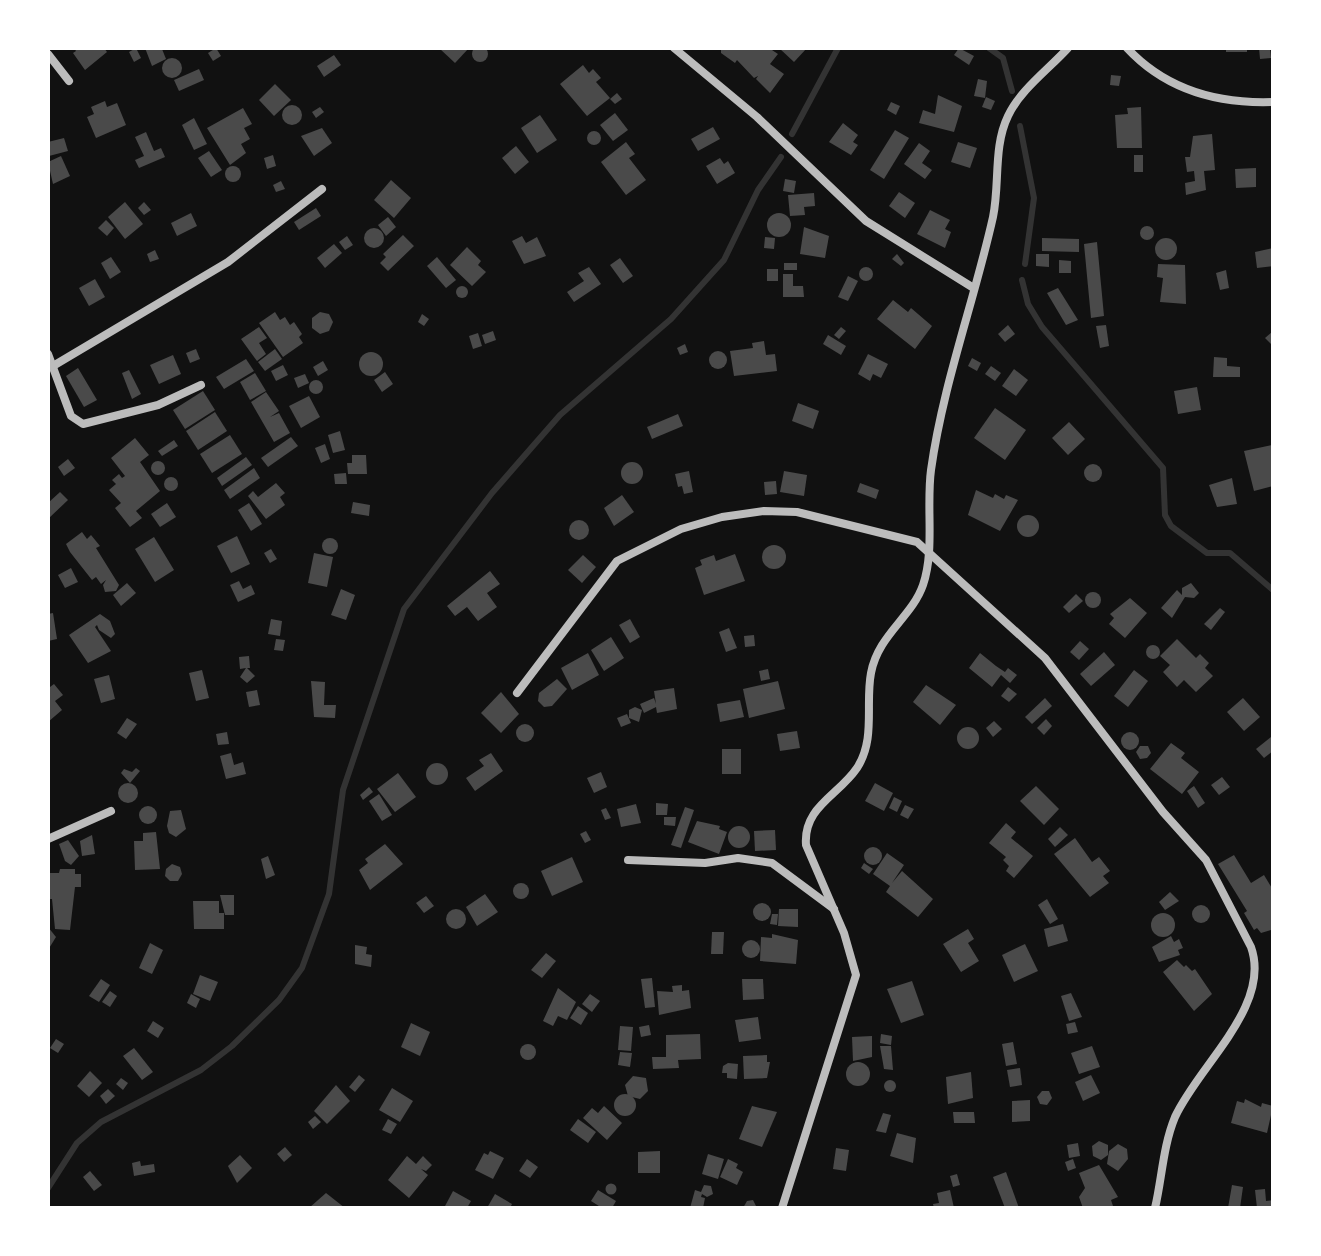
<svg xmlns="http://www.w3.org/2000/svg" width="1321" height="1256" viewBox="0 0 1321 1256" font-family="Merriweather,serif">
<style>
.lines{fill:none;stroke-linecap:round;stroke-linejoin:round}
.stream{stroke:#333;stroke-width:6}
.building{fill:#4a4a4a}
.minor{stroke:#bcbcbc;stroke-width:8}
</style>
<rect width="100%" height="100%" fill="#111"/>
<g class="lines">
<g class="stream">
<path d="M989,48L1003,58L1012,91"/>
<path d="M1020,126L1034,198L1025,264"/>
<path d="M792,134L838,48"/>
<path d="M1022,280L1028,304L1042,327L1163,468L1165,515L1171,526L1207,553H1230L1273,590"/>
<path d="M48,1188L77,1143L101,1122L201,1070L232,1046L279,1000L302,968L329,894L343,790L404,609L492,493L560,415L671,319L724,260L758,190L781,157"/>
</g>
</g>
<g class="building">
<circle cx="480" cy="54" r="8"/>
<path d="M74,48H104L107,52L85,70L73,53L76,51Z"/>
<path d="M136,48L141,58L134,62L129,52Z"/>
<path d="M145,48L162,49L166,59L152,66Z"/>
<path d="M216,48L221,56L213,61L208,53Z"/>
<path d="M439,48H469L455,63Z"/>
<path d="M721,48H769L778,54L770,64L784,74L770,93L756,79L758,76L754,78L737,60L735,63L721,53Z"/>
<path d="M779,48H807L794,62Z"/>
<path d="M959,48L974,56L969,65L954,55Z"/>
<rect x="1226" y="48" width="21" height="4"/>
<path d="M1259,48H1270L1271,58L1260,59Z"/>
<path d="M334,55L341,65L324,77L317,66Z"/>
<circle cx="172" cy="68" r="10"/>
<path d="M583,65L589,73L593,69L601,78L596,82L610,98L587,116L560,84Z"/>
<path d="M199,69L204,80L179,91L174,80Z"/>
<path d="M1111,75L1121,76L1119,86L1110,85Z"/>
<path d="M978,79L987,81L985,98L974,96Z"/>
<path d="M275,84L291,100L274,116L259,100Z"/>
<path d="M617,93L622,99L615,104L610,99Z"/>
<path d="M938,95L962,106L954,132L919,123L923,110L935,114Z"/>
<path d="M986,97L995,101L991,110L982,107Z"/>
<path d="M105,101L107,107L117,103L126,125L96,138L87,117L94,114L91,107Z"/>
<path d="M891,102L900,106L896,115L887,110Z"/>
<circle cx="292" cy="115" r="10"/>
<path d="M320,107L324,112L316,118L312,112Z"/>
<path d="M1141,107L1142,148H1117L1115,115L1128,114L1127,108Z"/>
<path d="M243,108L252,124L244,128L250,139L241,144L246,153L230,165L207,128Z"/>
<path d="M615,113L628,130L613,141L600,125Z"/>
<path d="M540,115L557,140L537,153L521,128Z"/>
<path d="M194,118L207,144L194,150L182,125Z"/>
<path d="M843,123L858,135L853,142L858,145L851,155L829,142Z"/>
<path d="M713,127L720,139L698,151L691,139Z"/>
<path d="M322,128L332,143L314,156L301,136Z"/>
<path d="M895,130L909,138L884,179L870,170Z"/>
<circle cx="594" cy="138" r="7"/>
<path d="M146,132L154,151L161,148L165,157L139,168L135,160L144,156L135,137Z"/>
<path d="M1212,134L1215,170L1204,171L1206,190L1186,195L1185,183L1195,181L1194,171L1187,172L1185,157H1190L1193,136Z"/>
<path d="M64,138L68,151L49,156L48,142Z"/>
<path d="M626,142L635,154L629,158L646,180L626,195L601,162Z"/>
<path d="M958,142L977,148L970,168L951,162Z"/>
<path d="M919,143L930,151L922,163L932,170L925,179L904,164Z"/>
<path d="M516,146L529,162L515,174L502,158Z"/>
<path d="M209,151L222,170L211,177L198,158Z"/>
<path d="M273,155L276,166L267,169L264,158Z"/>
<rect x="1134" y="155" width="9" height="17"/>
<path d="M61,156L70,176L53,184L48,162Z"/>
<path d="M720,158L724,164L728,161L735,173L717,184L706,166Z"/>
<circle cx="233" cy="174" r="8"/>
<path d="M1256,168V187L1236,188L1235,169Z"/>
<path d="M785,179L796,181L794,193L783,191Z"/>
<path d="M391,180L411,198L394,218L374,200Z"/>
<path d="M281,181L285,189L276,192L273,185Z"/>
<path d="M899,192L915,203L905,218L889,206Z"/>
<path d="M814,193L815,206L804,207L805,215L790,216L788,195Z"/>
<path d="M125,202L143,224L125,239L108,217Z"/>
<path d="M144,202L151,210L144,215L138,208Z"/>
<path d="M316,208L321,216L299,230L294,222Z"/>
<path d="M930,210L950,220L945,229L951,232L945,248L917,234Z"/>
<path d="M191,213L197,226L177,236L171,223Z"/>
<circle cx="779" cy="225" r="12"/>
<path d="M388,217L396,227L386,236L378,225Z"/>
<path d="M106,220L114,228L107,236L98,228Z"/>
<circle cx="1147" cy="233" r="7"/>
<path d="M804,227L829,236L825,258L800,254Z"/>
<circle cx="374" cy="238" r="10"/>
<path d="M403,235L414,246L388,271L380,263L386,257L383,254Z"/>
<path d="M347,236L353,245L345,250L339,242Z"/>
<path d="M522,236L526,243L537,237L546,256L524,264L512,241Z"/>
<path d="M765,237L775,238L774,249L764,248Z"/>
<path d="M1042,238L1079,239V252L1042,251Z"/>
<circle cx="1166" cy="249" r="11"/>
<path d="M1097,242L1104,316L1091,318L1084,244Z"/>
<path d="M334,244L342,253L325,268L317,258Z"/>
<path d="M467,247L481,261L478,265L486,272L472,286L450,265Z"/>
<path d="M1273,248V266L1257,268L1255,252Z"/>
<path d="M155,250L159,259L150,262L147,254Z"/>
<path d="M897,254L904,263L901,266L892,259Z"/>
<path d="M1036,254H1049V267L1036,266Z"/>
<path d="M111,257L121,272L110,279L101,263Z"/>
<path d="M437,257L456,280L446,288L427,266Z"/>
<path d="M620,258L633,276L623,283L610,265Z"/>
<path d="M1059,260L1071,261V273H1059Z"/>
<rect x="784" y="263" width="13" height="7"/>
<path d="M1158,264L1185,265L1186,304L1160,302L1163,278L1157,277Z"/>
<circle cx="866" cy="274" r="7"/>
<path d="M589,267L601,284L574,302L567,292L584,281L578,273Z"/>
<rect x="767" y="269" width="11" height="12"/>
<path d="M1226,270L1229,288L1220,290L1216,273Z"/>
<path d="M783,274H793V286H803L804,297H783Z"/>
<path d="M848,276L858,281L848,301L838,297Z"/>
<path d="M95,279L105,297L89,306L79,288Z"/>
<circle cx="462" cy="292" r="6"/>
<path d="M1058,288L1078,320L1066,325L1047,293Z"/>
<path d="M893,300L908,312L911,308L932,326L915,349L877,319Z"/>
<path d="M275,312L280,320L285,317L290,325L294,322L302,334L299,337L303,343L283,357L259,323Z"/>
<path d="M320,312L329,314L333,322L329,331L320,334L312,328V318Z"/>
<path d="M422,314L429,319L424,326L418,322Z"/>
<path d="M1008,325L1015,334L1005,342L998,334Z"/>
<path d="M1106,325L1109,346L1100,348L1096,326Z"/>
<path d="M259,327L267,338L259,343L266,354L257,361L241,339Z"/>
<path d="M841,327L846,331L839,339L834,335Z"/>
<path d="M493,331L496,340L485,344L482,335Z"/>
<path d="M1273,331V346L1265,338Z"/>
<path d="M478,333L482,346L473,349L469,336Z"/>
<path d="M828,335L846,346L841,355L823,344Z"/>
<path d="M764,341L766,355L775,354L777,371L734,376L730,351L753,348L752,343Z"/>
<path d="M685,344L688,352L680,355L677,348Z"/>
<path d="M196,349L200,359L190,363L186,353Z"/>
<path d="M275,349L282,359L265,371L258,362Z"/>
<circle cx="718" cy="360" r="9"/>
<circle cx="371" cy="364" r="12"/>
<path d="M868,354L888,364L881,378L873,374L870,381L858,374Z"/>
<path d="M173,355L181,374L159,384L150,365Z"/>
<path d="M1214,357L1227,358V366L1240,367V377H1213Z"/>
<path d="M972,358L981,363L977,371L968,366Z"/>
<path d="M246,359L254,371L224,389L216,377Z"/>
<path d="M323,361L328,370L318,376L313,367Z"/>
<path d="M283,365L288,375L276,381L271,371Z"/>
<path d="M991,366L1001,373L995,381L985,374Z"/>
<path d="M78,368L97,400L84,407L66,376Z"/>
<path d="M1014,369L1028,380L1016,396L1002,386Z"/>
<path d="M129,370L141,394L132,399L122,373Z"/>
<path d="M385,372L393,384L382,392L374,380Z"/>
<path d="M255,373L266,391L250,400L240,382Z"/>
<path d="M305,374L309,383L298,388L294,378Z"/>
<circle cx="316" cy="387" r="7"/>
<path d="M1197,387L1201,410L1178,414L1174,391Z"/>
<path d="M203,391L215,410L185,429L173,410Z"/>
<path d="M266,392L279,411L270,417L279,413L290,433L274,442L251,402Z"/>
<path d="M309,396L320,417L301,428L289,406Z"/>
<path d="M798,403L819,411L813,429L792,421Z"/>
<path d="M995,408L1026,430L1005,460L974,438Z"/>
<path d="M215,412L227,431L198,450L186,431Z"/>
<path d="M678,414L683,426L652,439L647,427Z"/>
<path d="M1069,422L1085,439L1068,455L1052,438Z"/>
<path d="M340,431L345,450L333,453L328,435Z"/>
<path d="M230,435L242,454L212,473L200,454Z"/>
<path d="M291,437L298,446L268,467L261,458Z"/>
<path d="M135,438L149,455L140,462L160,491L136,511L142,518L130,527L115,508L121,503L109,490L116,484L112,480L119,474L122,478L125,476L111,458Z"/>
<path d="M174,440L178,446L162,456L158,451Z"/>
<path d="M325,444L330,459L321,463L315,448Z"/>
<path d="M1272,445L1273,486L1254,491L1244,451Z"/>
<path d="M352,455H366L367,474H348L347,463H352Z"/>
<path d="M246,457L252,465L222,486L217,478Z"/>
<path d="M68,459L75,468L64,476L58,467Z"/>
<circle cx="158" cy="468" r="7"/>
<circle cx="632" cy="473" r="11"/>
<circle cx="1093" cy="473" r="9"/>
<path d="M254,468L260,478L230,499L224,490Z"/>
<path d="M689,471L693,492L684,494L682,486L678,487L675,474Z"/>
<path d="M784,471L807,475L804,496L780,492Z"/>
<path d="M346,473L347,484H335L334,474Z"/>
<circle cx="171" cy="484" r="7"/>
<path d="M1232,478L1237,504L1217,507L1209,485Z"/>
<path d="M776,481L777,494L765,495L764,482Z"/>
<path d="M276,483L285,493L280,497L285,505L266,519L248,496L253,491L258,497Z"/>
<path d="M860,483L879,490L876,499L857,492Z"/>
<path d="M976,490L993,498L995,494L1004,499L1006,495L1018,500L1000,531L968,515Z"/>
<path d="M60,492L68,500L48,519V503Z"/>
<path d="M622,495L634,512L614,526L604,508Z"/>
<path d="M353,502L370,505L369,516L351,513Z"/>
<path d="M167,503L176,517L160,527L151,514Z"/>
<path d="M249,503L262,524L251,531L238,510Z"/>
<circle cx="1028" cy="526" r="11"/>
<circle cx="579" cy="530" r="10"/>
<path d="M82,532L87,539L91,535L100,546L96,548L119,585L116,591L105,592L103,585L106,580L101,584L96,577L92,580L70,552L66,544Z"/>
<path d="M237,536L250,564L231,573L217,546Z"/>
<path d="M154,537L174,570L155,582L135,549Z"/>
<circle cx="330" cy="546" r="8"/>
<circle cx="774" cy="557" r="12"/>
<path d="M271,549L277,559L270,563L264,553Z"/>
<path d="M314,553L333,557L327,587L308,583Z"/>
<path d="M735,554L745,581L704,595L695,568L702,565L700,560L714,555L716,561Z"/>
<path d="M583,555L596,567L582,583L568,570Z"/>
<path d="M71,568L78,582L65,588L58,575Z"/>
<path d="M490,571L500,584L487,593L497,607L478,621L467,607L455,616L447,606Z"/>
<path d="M239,581L243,589L251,585L255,594L238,602L230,585Z"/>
<path d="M127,583L136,593L121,606L113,595Z"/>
<path d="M1191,583L1199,593L1194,598L1185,597L1172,618L1161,608L1177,590L1182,595V588Z"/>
<path d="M341,589L355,595L346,620L331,615Z"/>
<circle cx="1093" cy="600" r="8"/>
<path d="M1076,594L1083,601L1069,613L1063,607Z"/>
<path d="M1130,598L1147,613L1125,638L1109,624L1114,618L1110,614Z"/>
<path d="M1220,608L1225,612L1211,630L1204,624Z"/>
<path d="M53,613L57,639L48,641V614Z"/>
<path d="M100,614L110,621L115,634L111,638L99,630L97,625L95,627L111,651L88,663L69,635Z"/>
<path d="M271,619L282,621L280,636L268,634Z"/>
<path d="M630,619L640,637L630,643L619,625Z"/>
<path d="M729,628L737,648L726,652L719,632Z"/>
<path d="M754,635L755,646L745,647L744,636Z"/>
<path d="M611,637L624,658L604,671L591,650Z"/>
<path d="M276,639L285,640L283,651L274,650Z"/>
<path d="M1177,639L1196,658L1200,654L1209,663L1205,668L1213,676L1196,692L1184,680L1177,687L1163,672L1170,665L1160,656Z"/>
<path d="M1080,641L1089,649L1079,660L1070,652Z"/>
<circle cx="1153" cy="652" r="7"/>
<path d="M1104,652L1115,665L1091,686L1080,674Z"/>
<path d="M588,653L599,675L572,690L561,668Z"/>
<path d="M980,653L996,666L1005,672L1008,668L1017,675L1010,683L1001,675L992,687L969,668Z"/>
<path d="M249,656L250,668H247L255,676L247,683L240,677L246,668L240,669L239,657Z"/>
<path d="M768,669L770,679L761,681L759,671Z"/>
<path d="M202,670L209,698L196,701L189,673Z"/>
<path d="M1134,670L1148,681L1128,707L1114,696Z"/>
<path d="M109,675L115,699L101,703L94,679Z"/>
<path d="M557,679L567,689L552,706L544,707L538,701L539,693Z"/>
<path d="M311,681L325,682L324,705H336L335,718L314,717Z"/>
<path d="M778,681L785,709L749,718L743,689Z"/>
<path d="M48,684L50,687L54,684L63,695L55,701L62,710L48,722Z"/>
<path d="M926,685L956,705L940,725L913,702Z"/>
<path d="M1008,687L1017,694L1009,702L1001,696Z"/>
<path d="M674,688L677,709L657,713L656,707L644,713L640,704L654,698L656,704L654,691Z"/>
<path d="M257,690L260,705L249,707L246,692Z"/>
<path d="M501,692L519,714L501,733L481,713Z"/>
<path d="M1045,698L1052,706L1032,724L1025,717Z"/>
<path d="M1243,698L1260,717L1244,731L1227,712Z"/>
<path d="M740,700L744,717L720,722L717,704Z"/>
<path d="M635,707L642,710L639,722L629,718V710Z"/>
<path d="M627,714L631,723L621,727L617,718Z"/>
<path d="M127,718L137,724L126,739L117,733Z"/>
<path d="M1046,719L1052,726L1044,735L1037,728Z"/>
<path d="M994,721L1002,729L993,737L986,728Z"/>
<circle cx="525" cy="733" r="9"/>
<circle cx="968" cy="738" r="11"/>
<path d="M797,731L800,748L780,751L777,734Z"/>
<path d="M227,732L229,744L218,745L216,734Z"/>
<circle cx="1130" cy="741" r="9"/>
<path d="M1271,737L1273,751L1264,758L1256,749Z"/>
<path d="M1171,743L1185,753L1181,758L1199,772L1182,794L1150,769Z"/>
<path d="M1140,746H1148L1151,753L1147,758L1140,759L1136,752Z"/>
<rect x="722" y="749" width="19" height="25"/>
<path d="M231,753L234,765L243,762L246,774L226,779L220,756Z"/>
<path d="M491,753L503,771L475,791L466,778L484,766L479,760Z"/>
<circle cx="437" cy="774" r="11"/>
<path d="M136,768L140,771L130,783L121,773L124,769L132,772Z"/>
<path d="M601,772L607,787L594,793L587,778Z"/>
<path d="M398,773L416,797L395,812L377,789Z"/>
<path d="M1222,777L1230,787L1219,795L1211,785Z"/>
<circle cx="128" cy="793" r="10"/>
<path d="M875,783L893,793L884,811L865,801Z"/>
<path d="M1036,786L1059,809L1044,825L1020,801Z"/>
<path d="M1194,786L1205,803L1198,808L1187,791Z"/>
<path d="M369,787L373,792L363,800L360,795Z"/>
<path d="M379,794L392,815L382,821L369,801Z"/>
<path d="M894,797L902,801L897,812L889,808Z"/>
<path d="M656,803L668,804L667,815H656Z"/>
<path d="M636,804L641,823L621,827L617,809Z"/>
<path d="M905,805L914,809L908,819L900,815Z"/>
<circle cx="148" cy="815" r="9"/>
<path d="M685,807L694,810L681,848L671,845Z"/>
<path d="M606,808L611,818L605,820L601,810Z"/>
<path d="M181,810L186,829L176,837L169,833L167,826L170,811Z"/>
<path d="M664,817H676L675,826L664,825Z"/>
<path d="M697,821L720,826L719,829L727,832L719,854L688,842Z"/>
<path d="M1006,823L1016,832L1011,838L1033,856L1014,878L1006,871L1009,866L1003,860L1006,857L989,843Z"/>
<circle cx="739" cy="837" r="11"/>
<path d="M1060,827L1068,835L1055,847L1048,839Z"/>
<path d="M775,830L776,850L755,851L754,831Z"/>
<path d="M586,831L591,840L585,843L580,834Z"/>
<path d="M156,832L160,869L135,870L134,841H143V833Z"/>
<path d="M92,835L95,854L82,856L80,841Z"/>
<path d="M1075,838L1092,862L1099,857L1110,871L1103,876L1109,883L1090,897L1054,854Z"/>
<path d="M68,840L79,856L71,865L65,861L59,844Z"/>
<path d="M385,844L403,864L370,890L359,870L368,863L365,859Z"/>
<circle cx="873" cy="856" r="9"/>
<path d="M887,853L904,865L892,883L902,871L933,899L918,917L886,892L890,886L873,874Z"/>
<path d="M1234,855L1251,883L1264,875L1273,890L1271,930L1261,933L1257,928L1254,930L1244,913L1247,911L1218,864Z"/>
<path d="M268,856L275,875L266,879L261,859Z"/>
<path d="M572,857L583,882L552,896L541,871Z"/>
<path d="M864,863L873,869L869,874L861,868Z"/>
<path d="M172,864L180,867L182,874L178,881H170L165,876L166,869Z"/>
<path d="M60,869H75V874H81V887H75L70,930L55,929L52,899H49V873H59Z"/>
<circle cx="521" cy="891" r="8"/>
<path d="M1170,892L1179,901L1165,910L1159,902Z"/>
<path d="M485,894L498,912L477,926L466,907Z"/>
<path d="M220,895H234V915H225Z"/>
<path d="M426,896L434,906L424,913L416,903Z"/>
<path d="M1047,899L1058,919L1050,924L1038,905Z"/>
<path d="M193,901H219V913H224V929H194Z"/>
<circle cx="762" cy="912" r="9"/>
<circle cx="1201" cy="914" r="9"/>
<circle cx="456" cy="919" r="10"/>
<path d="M779,909H798V927L778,926Z"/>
<circle cx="1163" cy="925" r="12"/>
<path d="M772,914H778L777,925L770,924Z"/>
<path d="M1063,924L1068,941L1048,947L1044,929Z"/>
<path d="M48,927L56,937L48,950Z"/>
<path d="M968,929L974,939L968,943L979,961L961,972L943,944Z"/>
<path d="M712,932H724L723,954H711Z"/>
<path d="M772,934L798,940L796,964L760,961L761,937L772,938Z"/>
<path d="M1171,936L1174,942L1179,939L1183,948L1178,950L1180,955L1159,962L1152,947Z"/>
<circle cx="751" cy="949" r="9"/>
<path d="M150,943L163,950L152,974L139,968Z"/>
<path d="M1025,944L1038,971L1014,982L1002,955Z"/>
<path d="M355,945L367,947L366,954L372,955L371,967L355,964Z"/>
<path d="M546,953L556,961L542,978L531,970Z"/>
<path d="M1177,960L1184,967L1186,965L1192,971L1195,969L1212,994L1194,1011L1163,972Z"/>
<path d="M200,975L218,982L210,1001L193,994Z"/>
<path d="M652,978L655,1007L645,1008L641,979Z"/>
<path d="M101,979L110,985L99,1002L89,996Z"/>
<path d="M742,979H763L764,999L743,1000Z"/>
<path d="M912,981L924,1015L901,1023L887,989Z"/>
<path d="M682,985V991L689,990L691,1008L659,1015L657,991L673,992L672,986Z"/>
<path d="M558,988L576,1002L567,1020L558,1016L553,1026L543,1021Z"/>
<path d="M110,991L117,996L110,1007L102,1002Z"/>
<path d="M1071,993L1082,1017L1069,1021L1061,996Z"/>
<path d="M191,994L200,999L196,1008L187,1003Z"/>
<path d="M590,994L600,1001L592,1012L582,1004Z"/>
<path d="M578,1006L588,1013L581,1025L570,1018Z"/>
<path d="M758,1017L761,1039L739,1042L735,1020Z"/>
<path d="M153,1021L164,1028L158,1038L147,1031Z"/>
<path d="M1075,1022L1078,1032L1068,1034L1066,1024Z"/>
<path d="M411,1023L430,1032L420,1056L401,1047Z"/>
<path d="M649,1025L651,1035L641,1037L639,1027Z"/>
<path d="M620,1026L633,1027L631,1051L618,1050Z"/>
<path d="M700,1034L701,1059L678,1060L679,1068L653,1069L652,1057H666V1035Z"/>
<path d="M881,1034L892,1036L891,1045L880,1043Z"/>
<path d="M872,1036V1057L853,1061L852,1037Z"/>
<path d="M56,1039L64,1044L58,1053L50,1048Z"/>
<path d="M1013,1042L1017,1064L1006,1066L1002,1044Z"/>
<circle cx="528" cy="1052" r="8"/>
<path d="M880,1046H891L893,1070L884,1069Z"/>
<path d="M1092,1046L1100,1067L1079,1074L1071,1053Z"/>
<path d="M134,1048L153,1072L142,1080L123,1056Z"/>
<path d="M620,1052L632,1053L630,1067L618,1065Z"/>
<path d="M767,1055V1062H770L767,1078L744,1079L743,1056Z"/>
<circle cx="858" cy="1074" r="12"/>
<path d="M728,1063L738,1064L737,1079L727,1078V1073H722L723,1066Z"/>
<path d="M1020,1068L1022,1085L1010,1087L1007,1070Z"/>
<path d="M90,1071L102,1083L89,1097L77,1086Z"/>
<path d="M971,1072L973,1098L948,1104L946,1077Z"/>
<path d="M359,1075L365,1080L355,1092L349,1087Z"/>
<path d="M1091,1075L1100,1093L1083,1101L1075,1082Z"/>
<path d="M633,1076L646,1078L648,1091L640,1099L628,1096L625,1085Z"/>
<path d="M121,1078L128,1083L123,1090L116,1084Z"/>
<circle cx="890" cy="1086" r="6"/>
<path d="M336,1085L350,1101L327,1124L314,1111Z"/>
<path d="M392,1088L413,1101L400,1122L379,1110Z"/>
<path d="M108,1089L115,1096L106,1104L100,1096Z"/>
<path d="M1042,1091H1049L1052,1098L1047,1105L1040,1104L1037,1097Z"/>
<circle cx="625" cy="1105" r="11"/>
<path d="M1245,1099L1261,1107L1262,1103L1273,1106L1267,1133L1231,1123L1237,1101L1244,1103Z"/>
<path d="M1030,1100V1121L1012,1122V1101Z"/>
<path d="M604,1106L622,1123L607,1140L583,1118L592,1108L598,1113Z"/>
<path d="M752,1106L777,1112L762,1147L739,1139Z"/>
<path d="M953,1112H974L975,1123H954Z"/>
<path d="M883,1113L891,1115L886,1133L876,1131Z"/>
<path d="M315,1116L321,1122L313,1129L308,1122Z"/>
<path d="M388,1119L397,1124L391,1134L382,1130Z"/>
<path d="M578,1119L596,1132L588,1143L570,1130Z"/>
<path d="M897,1133L916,1138L913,1163L890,1156Z"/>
<path d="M1099,1141L1108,1145V1155L1101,1160L1093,1156L1092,1146Z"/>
<path d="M1078,1143L1080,1156L1069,1158L1067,1145Z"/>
<path d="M1118,1144L1127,1149L1128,1159L1118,1171L1107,1164L1109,1151Z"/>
<path d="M285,1147L292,1155L284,1162L277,1154Z"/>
<path d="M836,1148L849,1150L846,1171L833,1169Z"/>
<path d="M490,1151L504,1158L493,1179L475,1170L484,1153L488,1155Z"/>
<path d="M660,1151V1173H638V1152Z"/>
<path d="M708,1154L724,1159L718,1179L702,1174Z"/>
<path d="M240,1155L252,1168L237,1183L228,1166Z"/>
<path d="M407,1156L416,1164L423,1156L432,1165L426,1171L421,1169L428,1175L409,1198L388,1180Z"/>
<path d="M527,1159L538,1167L530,1178L519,1171Z"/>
<path d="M728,1159L738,1164L736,1168L743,1172L737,1185L720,1177Z"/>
<path d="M1073,1159L1076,1168L1068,1171L1065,1162Z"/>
<path d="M140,1161L141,1166L154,1164L155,1172L134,1176L132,1163Z"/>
<path d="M1099,1165L1118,1197L1111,1200L1113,1206L1108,1208H1083L1079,1197L1085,1188L1079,1173Z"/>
<path d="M90,1171L102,1185L94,1191L83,1177Z"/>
<path d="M1006,1172L1019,1208H1005L993,1177Z"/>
<path d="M957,1174L960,1185L953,1187L950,1176Z"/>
<circle cx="611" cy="1189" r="5.5"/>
<path d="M704,1185L711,1186L713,1194L707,1197L702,1194L701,1197L705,1198L703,1208H690L695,1190L701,1192Z"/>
<path d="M1232,1185L1243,1187L1240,1208H1228Z"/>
<path d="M1265,1189L1266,1201L1273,1200V1208H1257L1255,1190Z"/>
<path d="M598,1190L616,1201L612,1208H602L591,1201Z"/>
<path d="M950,1190L954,1208H934L933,1204L939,1203L937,1193Z"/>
<path d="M453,1191L471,1201L467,1208H444Z"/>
<path d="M326,1193L345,1208H309Z"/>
<path d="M495,1194L512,1204L510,1208H487Z"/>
<path d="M753,1200L757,1208H743L747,1201Z"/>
</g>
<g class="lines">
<g class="minor">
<path d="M674,48L757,117L866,221L972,287"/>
<path d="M1127,48C1166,90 1216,104 1273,102"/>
<path d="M48,54L69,81"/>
<path d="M48,354L71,416L83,424L158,405L201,385"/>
<path d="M53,366L228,262L322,189"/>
<path d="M517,693L617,561L681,529L722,517L764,511L797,512L917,542L1045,658L1163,812L1206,860L1251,947C1272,1006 1198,1066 1175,1117C1163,1146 1162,1178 1155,1208"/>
<path d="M48,839L111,811"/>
<path d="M628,860L705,863L738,858L772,863L834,909"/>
<path d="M782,1208L856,975L844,933L806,845C803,807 838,796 857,768C876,739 865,704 871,673C878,635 912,617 923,585C935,550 926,507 931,470C943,384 974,302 993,217C1000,184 993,147 1008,116C1020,90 1049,69 1068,48"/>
</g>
</g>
<rect width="1321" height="1256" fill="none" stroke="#ffffff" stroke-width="100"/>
</svg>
